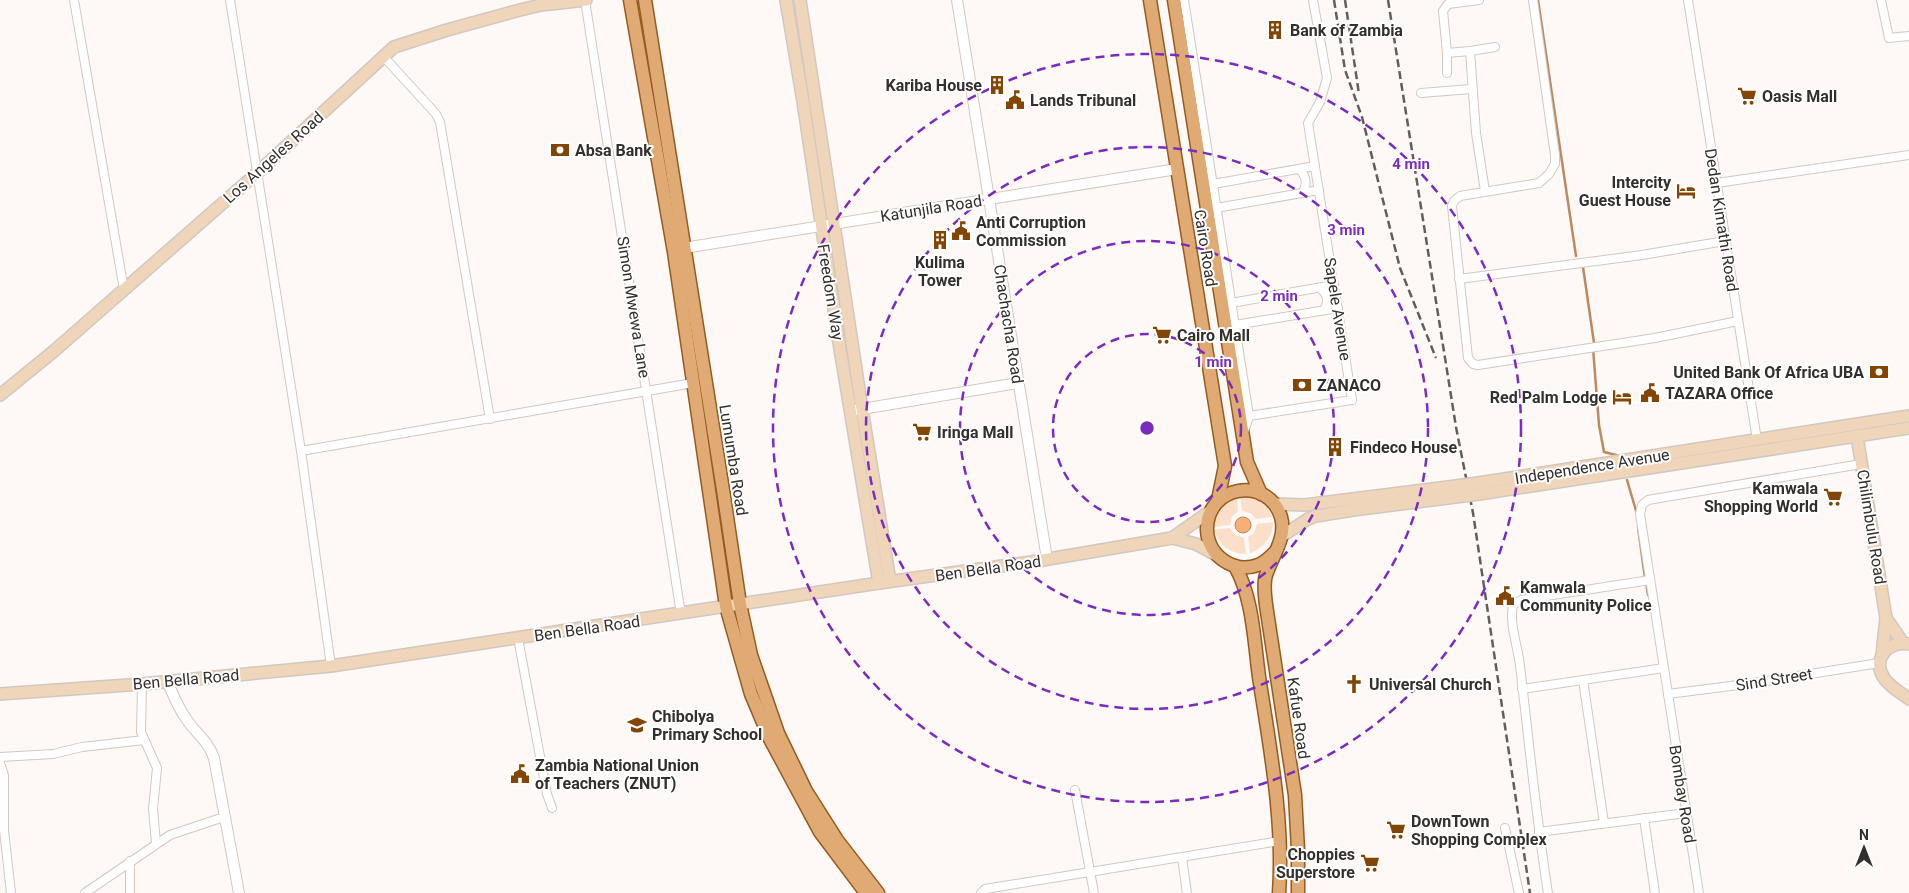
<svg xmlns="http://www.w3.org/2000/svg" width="1909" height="893" viewBox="0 0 1909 893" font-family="Roboto,sans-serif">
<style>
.green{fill:#fbdfca}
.water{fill:#f6af78;stroke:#bc8961}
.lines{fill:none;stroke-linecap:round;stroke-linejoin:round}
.stream{stroke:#bc8961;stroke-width:2.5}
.minor-casing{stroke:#d3c8c0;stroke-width:10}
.tertiary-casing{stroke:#d3c8c0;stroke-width:12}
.secondary-casing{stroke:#d3c8c0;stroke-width:14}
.primary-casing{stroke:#965b20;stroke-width:15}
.minor{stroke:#fff;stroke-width:8}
.tertiary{stroke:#fff;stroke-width:10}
.secondary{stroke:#efd5ba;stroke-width:11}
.primary{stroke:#e0aa75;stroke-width:12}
.rail{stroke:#625e5b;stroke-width:2.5;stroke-dasharray:8 4;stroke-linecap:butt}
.secondary-bridge-casing{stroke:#d3c8c0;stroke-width:14;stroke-linecap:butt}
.secondary-bridge{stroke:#efd5ba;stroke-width:11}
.ring{fill:none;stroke:#7b2cbf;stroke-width:2.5;stroke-dasharray:9 6}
.labels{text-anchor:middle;stroke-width:4;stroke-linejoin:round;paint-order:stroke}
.poi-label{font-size:16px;font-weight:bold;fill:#332f2c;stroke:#fff;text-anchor:start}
.street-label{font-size:16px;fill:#332f2c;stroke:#fff}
.centre{fill:#7b2cbf;stroke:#fff;stroke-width:2.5}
.ring-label{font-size:15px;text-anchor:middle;font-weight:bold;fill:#7b2cbf;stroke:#fff;stroke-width:4;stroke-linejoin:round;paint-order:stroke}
</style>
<rect width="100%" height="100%" fill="#fef9f6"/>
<g class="green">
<path d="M1240,495C1255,495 1266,502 1272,517L1256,519L1250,513L1242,511Z"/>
<path d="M1237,496L1238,512L1232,516L1230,525L1214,527C1214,511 1223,503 1237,496Z"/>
<path d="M1273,522C1273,537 1264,548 1250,553L1248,537L1254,533L1257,524Z"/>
<path d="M1230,528L1235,535L1244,538L1246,554C1230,554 1219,545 1214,530Z"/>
</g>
<circle class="water" cx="1243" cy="525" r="8"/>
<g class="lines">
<g class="stream">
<path d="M1538,0L1576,256"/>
<path d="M1583,267L1594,343"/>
<path d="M1593,348L1599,425L1604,452L1620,456"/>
<path d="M1627,480L1637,514"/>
<path d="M1638,527L1645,578"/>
<path d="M1646,582L1648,595"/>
</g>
<g class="minor-casing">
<g id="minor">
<path d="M74,0L124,290"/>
<path d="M230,0L301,451L331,666"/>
<path d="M585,0L681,614"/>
<path d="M1184,0L1249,416L1244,432"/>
<path d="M1479,0L1448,4L1443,11L1447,53L1470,51L1476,133L1485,191"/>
<path d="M1533,0L1555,155V164L1549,174L1539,183L1460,196L1454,201L1452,206L1468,358L1473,364L1478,365L1655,338L1738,321"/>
<path d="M1688,0L1757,440"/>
<path d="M1881,0L1889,38L1909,36"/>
<path d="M1470,51L1495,47"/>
<path d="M1447,53V73"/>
<path d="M383,56L436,114L440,122L490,419"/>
<path d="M1421,93L1471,89"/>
<path d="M1299,169C1307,177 1308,184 1302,193"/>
<path d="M1717,183L1909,155"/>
<path d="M1213,184L1315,166"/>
<path d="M1216,208L1319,190"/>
<path d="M1459,279L1642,255L1725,241"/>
<path d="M1320,288C1328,295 1329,301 1324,310"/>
<path d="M1231,303L1334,285"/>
<path d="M1235,325L1338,308"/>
<path d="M1249,416L1352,400L1308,123L1320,102L1327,78L1313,0"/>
<path d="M301,451L693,383"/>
<path d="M518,638L547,794L552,808"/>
<path d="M1583,680L1604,823"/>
<path d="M142,684L141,732L157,768L153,809L156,843"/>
<path d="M1522,689L1664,668"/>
<path d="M1668,694L1754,683L1879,663"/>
<path d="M0,757L53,754L82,747L144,740"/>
<path d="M0,763L4,775V830L11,893"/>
<path d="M1075,790L1094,893"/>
<path d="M1644,818L1655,893"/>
<path d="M1505,828L1519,893"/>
<path d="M1539,832L1686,813"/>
<path d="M1182,858L1187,893"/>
<path d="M130,861V893"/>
<path d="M85,893L170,835L224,817"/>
<path d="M981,893L985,889L1280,841"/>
<path d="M1548,893C1536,817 1529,741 1520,666C1518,646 1509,625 1513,605L1521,600L1650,580"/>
<path d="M1699,893L1640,514L1642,505L1648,500L1861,464"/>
</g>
</g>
<g class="tertiary-casing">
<g id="tertiary">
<path d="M957,0L1047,559"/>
<path d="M684,248L1177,169"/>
<path d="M856,410L1018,383"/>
<path d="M167,681C173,694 178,708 187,720C197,735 207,739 214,758L239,893"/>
</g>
</g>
<g class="secondary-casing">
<g id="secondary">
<path d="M786,0L803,101L838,337L879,583"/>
<path d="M800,0L862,409L890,581"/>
<path d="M0,395L54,351L256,174L394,47L447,30L520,10L541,5L586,0"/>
<path d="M1857,436L1886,618L1882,655"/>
<path d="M1478,483L1909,416"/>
<path d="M1479,494L1909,428"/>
<path d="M1274,504L1305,505L1448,487"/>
<path d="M1282,536L1308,519L1316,516L1353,510L1448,498"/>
<path d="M1172,538L1212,510"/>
<path d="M1886,618L1903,643"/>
<path d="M1909,644C1889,640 1871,659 1884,678C1890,687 1901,693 1909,699"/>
<path d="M0,694L142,684L331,666L879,583L1031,562L1172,538L1196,544L1218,556"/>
</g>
</g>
<g class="primary-casing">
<g id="primary">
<path d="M630,0L674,252L726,606L751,694L770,739L820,832L866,893"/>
<path d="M645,0L723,490L740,604L751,655L778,733L806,791L837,840L878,893"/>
<path d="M1150,0L1225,466L1218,500"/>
<path d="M1174,0L1247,462L1261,494"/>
<path d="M1276,551C1271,556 1266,562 1258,565C1234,574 1208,556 1207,530C1206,485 1268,475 1281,517C1287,538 1272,556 1266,575C1263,584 1265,595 1266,605L1295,795L1298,850V893"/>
<path d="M1235,566C1253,598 1254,640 1259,677C1270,748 1284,821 1279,893"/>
</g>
</g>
<use href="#minor" class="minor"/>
<use href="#tertiary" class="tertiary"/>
<use href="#secondary" class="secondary"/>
<use href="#primary" class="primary"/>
<g class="rail">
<path d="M1334,0L1345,70L1362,117L1400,268L1436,358"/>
<path d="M1345,0L1359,94"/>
<path d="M1388,0L1456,427L1473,513L1530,893"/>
</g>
<g class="secondary-bridge-casing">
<g id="secondary-bridge">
<path d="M1448,487L1478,483"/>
<path d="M1448,498L1479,494"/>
</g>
</g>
<use href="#secondary-bridge" class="secondary-bridge"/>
</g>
<g class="ring">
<circle cx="1147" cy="428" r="94"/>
<circle cx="1147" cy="428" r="187"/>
<circle cx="1147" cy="428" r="281"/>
<circle cx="1147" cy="428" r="374"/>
</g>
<defs>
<g id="building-bare" transform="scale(1.5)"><path d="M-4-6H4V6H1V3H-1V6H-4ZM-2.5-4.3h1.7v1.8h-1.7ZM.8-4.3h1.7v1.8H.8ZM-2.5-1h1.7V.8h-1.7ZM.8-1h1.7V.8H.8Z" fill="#824502" stroke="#fff" stroke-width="2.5" paint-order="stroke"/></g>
<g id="supermarket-bare" transform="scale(1.5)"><path d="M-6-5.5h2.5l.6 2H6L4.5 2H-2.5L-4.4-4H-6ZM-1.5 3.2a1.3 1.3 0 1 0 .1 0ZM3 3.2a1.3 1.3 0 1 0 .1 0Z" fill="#824502" stroke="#fff" stroke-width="2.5" paint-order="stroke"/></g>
<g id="civic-bare" transform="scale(1.5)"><path d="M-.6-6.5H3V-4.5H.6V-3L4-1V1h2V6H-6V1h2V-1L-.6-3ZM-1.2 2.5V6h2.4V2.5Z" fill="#824502" stroke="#fff" stroke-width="2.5" paint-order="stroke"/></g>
<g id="bank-bare" transform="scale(1.5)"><path d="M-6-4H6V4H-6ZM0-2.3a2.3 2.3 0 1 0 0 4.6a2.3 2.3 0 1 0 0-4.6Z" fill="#824502" stroke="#fff" stroke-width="2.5" paint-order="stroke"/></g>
<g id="hotel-bare" transform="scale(1.5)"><path d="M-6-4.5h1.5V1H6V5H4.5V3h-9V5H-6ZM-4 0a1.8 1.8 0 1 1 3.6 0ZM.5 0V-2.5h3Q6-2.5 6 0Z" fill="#824502" stroke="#fff" stroke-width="2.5" paint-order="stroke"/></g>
<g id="church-bare" transform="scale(1.5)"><path d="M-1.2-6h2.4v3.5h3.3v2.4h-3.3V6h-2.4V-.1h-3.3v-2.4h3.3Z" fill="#824502" stroke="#fff" stroke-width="2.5" paint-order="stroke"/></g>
<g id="school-bare" transform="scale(1.5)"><path d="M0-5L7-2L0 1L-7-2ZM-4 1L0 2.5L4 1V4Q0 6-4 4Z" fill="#824502" stroke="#fff" stroke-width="2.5" paint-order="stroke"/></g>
</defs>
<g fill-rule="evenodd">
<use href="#building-bare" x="1275" y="30"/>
<use href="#building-bare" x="997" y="85"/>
<use href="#supermarket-bare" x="1747" y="96"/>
<use href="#civic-bare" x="1015" y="100"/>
<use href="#bank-bare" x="560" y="150"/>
<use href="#hotel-bare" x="1686" y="191"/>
<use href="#civic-bare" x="961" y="231"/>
<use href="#building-bare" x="940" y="240"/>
<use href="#supermarket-bare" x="1162" y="335"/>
<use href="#bank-bare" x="1879" y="372"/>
<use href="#bank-bare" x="1302" y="385"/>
<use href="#civic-bare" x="1650" y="393"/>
<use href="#hotel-bare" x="1622" y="397"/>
<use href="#supermarket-bare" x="922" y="432"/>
<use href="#building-bare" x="1335" y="447"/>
<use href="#supermarket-bare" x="1833" y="497"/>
<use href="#civic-bare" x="1505" y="596"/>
<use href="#church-bare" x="1354" y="684"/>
<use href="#school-bare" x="637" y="725"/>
<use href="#civic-bare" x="520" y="774"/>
<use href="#supermarket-bare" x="1396" y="830"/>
<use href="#supermarket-bare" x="1370" y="863"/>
</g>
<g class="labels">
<g class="poi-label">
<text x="1290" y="36">Bank of Zambia</text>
<text x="982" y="91" text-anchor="end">Kariba House</text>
<text x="1762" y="102">Oasis Mall</text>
<text x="1030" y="106">Lands Tribunal</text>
<text x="575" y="156">Absa Bank</text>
<text x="1671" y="188" text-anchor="end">Intercity<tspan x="1671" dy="18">Guest House</tspan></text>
<text x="976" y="228">Anti Corruption<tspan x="976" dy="18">Commission</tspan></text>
<text x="940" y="268" text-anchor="middle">Kulima<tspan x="940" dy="18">Tower</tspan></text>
<text x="1177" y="341">Cairo Mall</text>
<text x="1864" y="378" text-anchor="end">United Bank Of Africa UBA</text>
<text x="1317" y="391">ZANACO</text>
<text x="1665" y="399">TAZARA Office</text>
<text x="1607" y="403" text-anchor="end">Red Palm Lodge</text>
<text x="937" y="438">Iringa Mall</text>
<text x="1350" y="453">Findeco House</text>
<text x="1818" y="494" text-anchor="end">Kamwala<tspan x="1818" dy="18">Shopping World</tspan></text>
<text x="1520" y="593">Kamwala<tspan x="1520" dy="18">Community Police</tspan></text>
<text x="1369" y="690">Universal Church</text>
<text x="652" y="722">Chibolya<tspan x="652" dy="18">Primary School</tspan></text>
<text x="535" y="771">Zambia National Union<tspan x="535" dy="18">of Teachers (ZNUT)</tspan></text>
<text x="1411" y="827">DownTown<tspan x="1411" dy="18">Shopping Complex</tspan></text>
<text x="1355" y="860" text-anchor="end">Choppies<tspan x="1355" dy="18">Superstore</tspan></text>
</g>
<g class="street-label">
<text transform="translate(273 157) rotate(-42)" y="6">Los Angeles Road</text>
<text transform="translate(931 208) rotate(-9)" y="6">Katunjila Road</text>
<text transform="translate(1722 220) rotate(81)" y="6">Dedan Kimathi Road</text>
<text transform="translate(1206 248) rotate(81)" y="6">Cairo Road</text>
<text transform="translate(831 292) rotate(81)" y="6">Freedom Way</text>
<text transform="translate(634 307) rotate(81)" y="6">Simon Mwewa Lane</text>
<text transform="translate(1338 309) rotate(81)" y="6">Sapele Avenue</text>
<text transform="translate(1009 324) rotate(81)" y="6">Chachacha Road</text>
<text transform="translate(734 460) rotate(81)" y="6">Lumumba Road</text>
<text transform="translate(1592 466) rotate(-9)" y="6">Independence Avenue</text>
<text transform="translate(1872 527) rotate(81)" y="6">Chilimbulu Road</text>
<text transform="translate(988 568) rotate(-8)" y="6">Ben Bella Road</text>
<text transform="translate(587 628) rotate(-8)" y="6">Ben Bella Road</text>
<text transform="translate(186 679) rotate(-5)" y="6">Ben Bella Road</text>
<text transform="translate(1774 679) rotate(-9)" y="6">Sind Street</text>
<text transform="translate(1299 718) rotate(82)" y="6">Kafue Road</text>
<text transform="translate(1683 794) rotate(81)" y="6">Bombay Road</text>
</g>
</g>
<circle cx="1147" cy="428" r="8" class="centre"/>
<g class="ring-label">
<text x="1411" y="169">4 min</text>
<text x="1346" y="235">3 min</text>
<text x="1279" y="301">2 min</text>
<text x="1213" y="367">1 min</text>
</g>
<g transform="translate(1864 848)" stroke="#ffffff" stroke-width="4" paint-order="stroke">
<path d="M0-4L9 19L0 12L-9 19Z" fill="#332f2c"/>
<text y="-8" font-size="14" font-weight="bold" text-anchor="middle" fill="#332f2c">N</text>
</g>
</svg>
